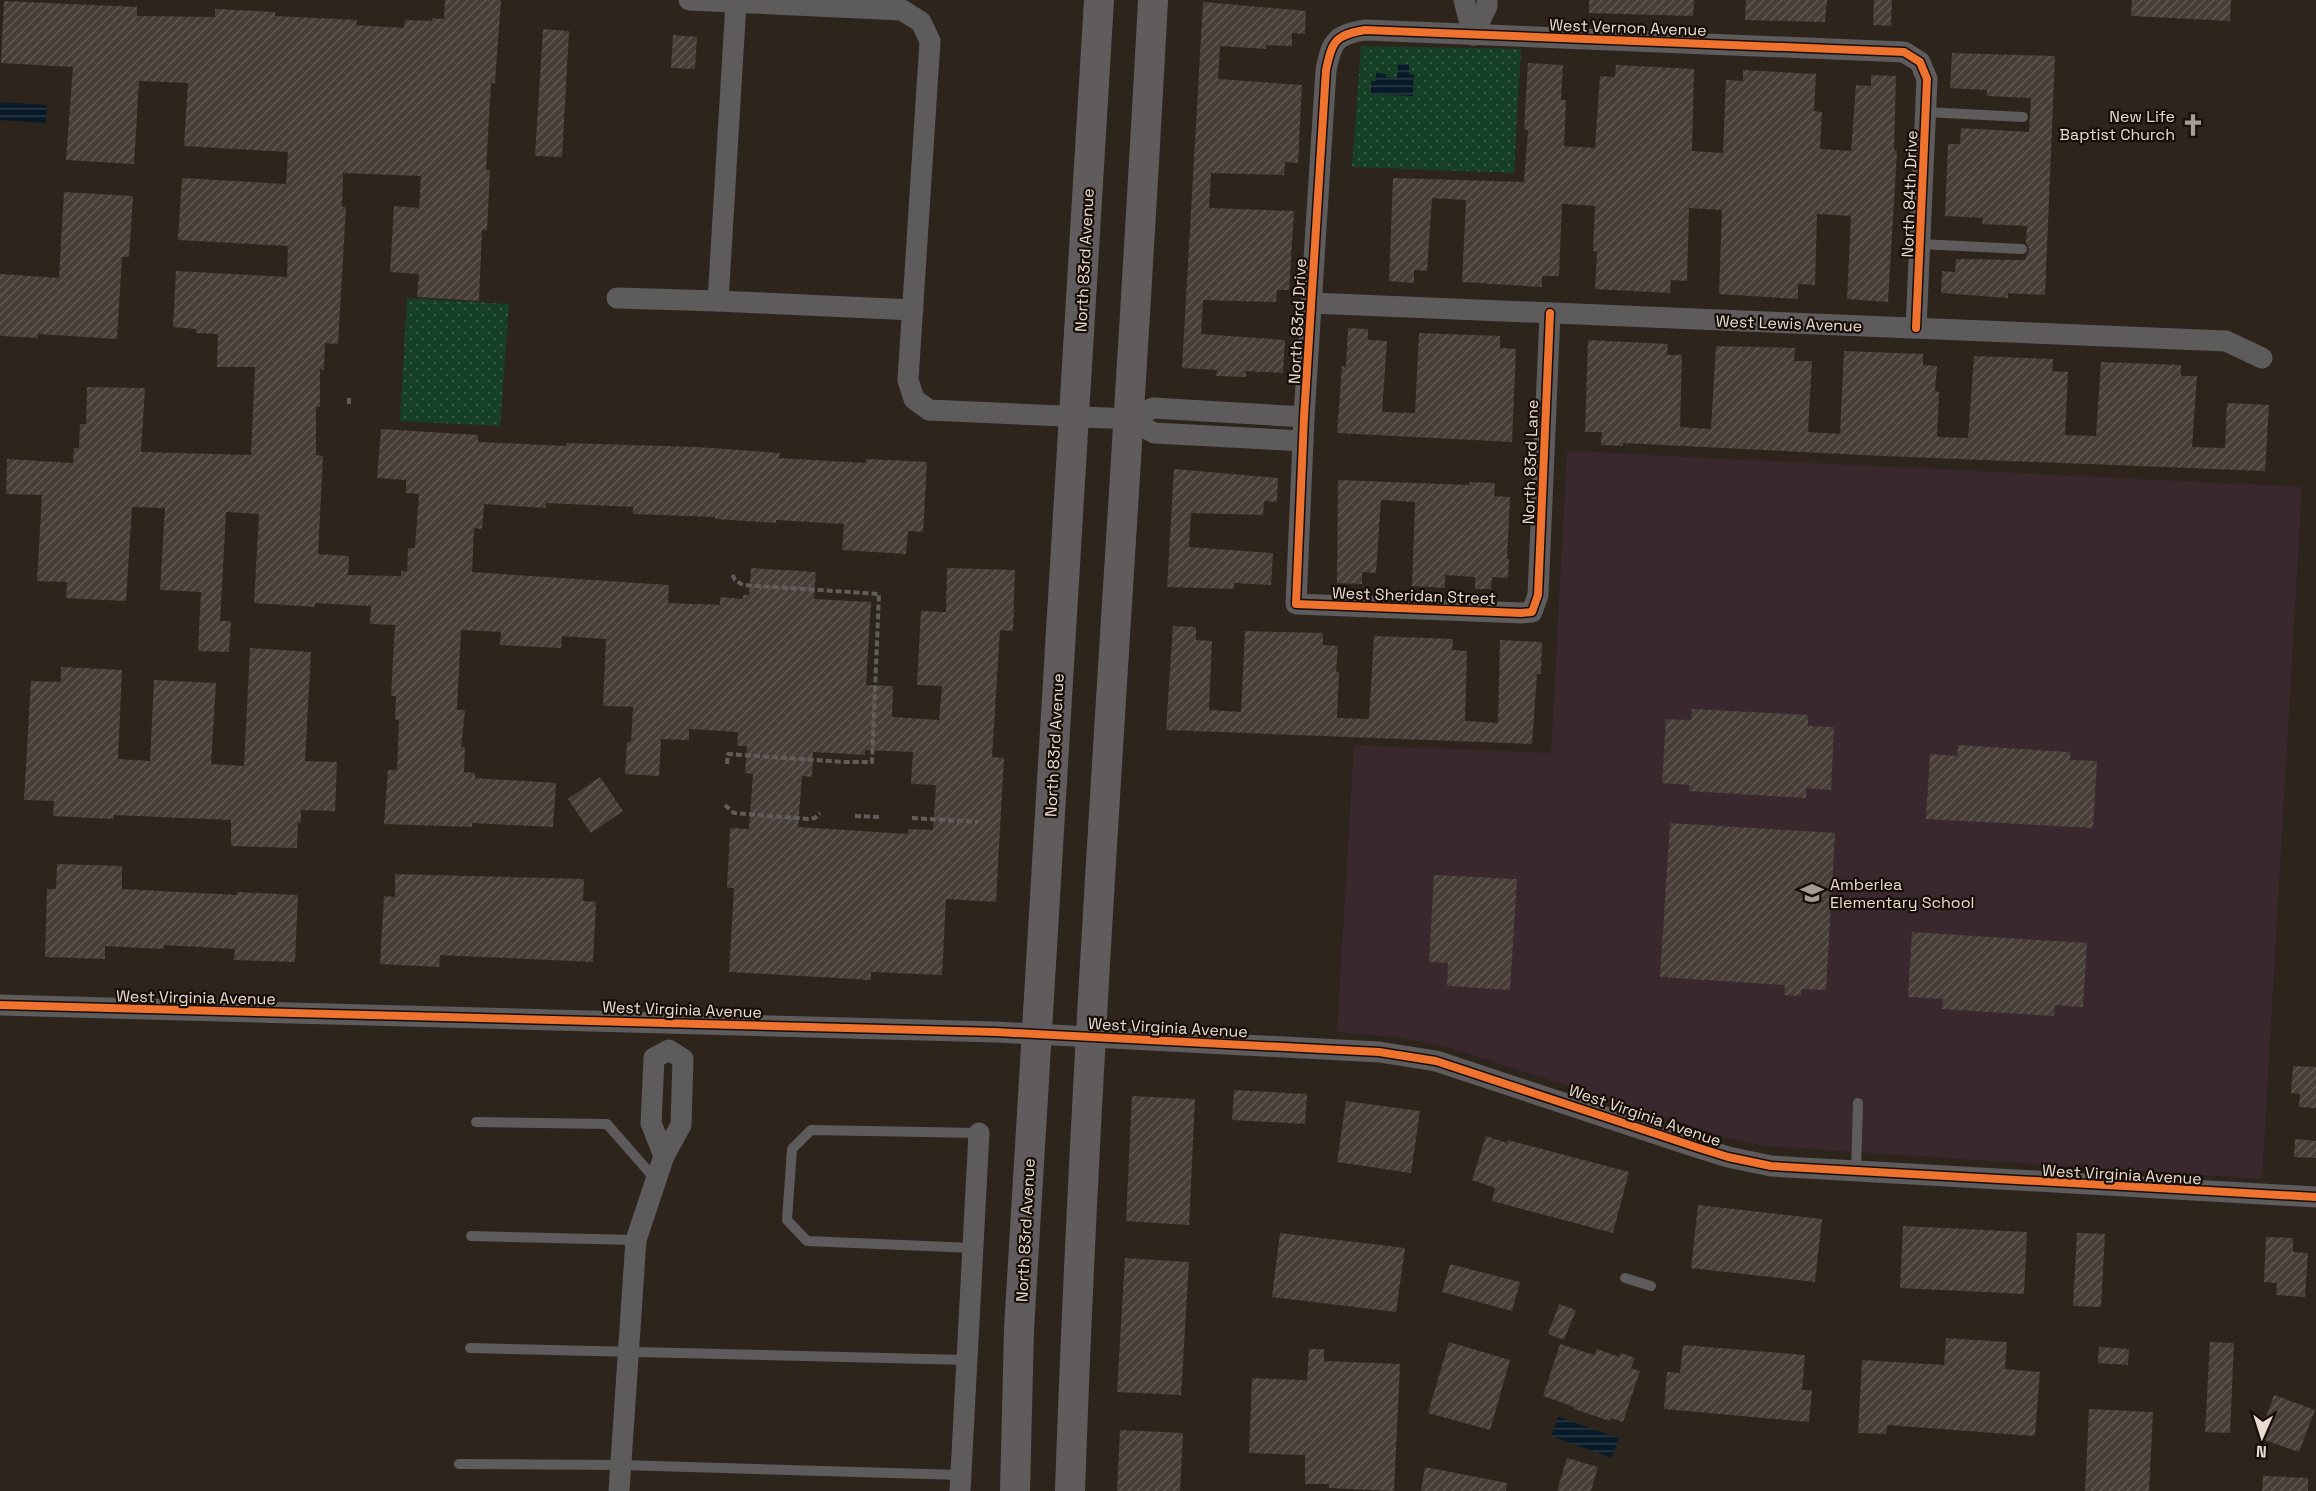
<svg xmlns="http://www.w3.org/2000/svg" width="2316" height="1491" viewBox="0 0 2316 1491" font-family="'Space Grotesk',sans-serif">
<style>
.education{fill:#39282d}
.grass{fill:url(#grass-dots)}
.water{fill:url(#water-rules)}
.building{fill:url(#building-hatch);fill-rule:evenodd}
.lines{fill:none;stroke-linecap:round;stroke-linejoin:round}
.path{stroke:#615d5b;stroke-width:4;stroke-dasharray:6 3;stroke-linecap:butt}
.lane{stroke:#5d5b5b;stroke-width:10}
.street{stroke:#5d5b5b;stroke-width:21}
.secondary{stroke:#605c5d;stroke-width:30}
.cycleway-casing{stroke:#170e08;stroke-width:11}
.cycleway{stroke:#ef722f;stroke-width:8}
.labels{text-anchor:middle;stroke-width:4.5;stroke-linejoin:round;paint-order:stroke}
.street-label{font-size:16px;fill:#e9dcd3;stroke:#170e08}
.poi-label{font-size:16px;fill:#e9dcd3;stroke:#170e08;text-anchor:end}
</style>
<defs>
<pattern id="grass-dots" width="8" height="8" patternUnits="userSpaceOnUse" patternTransform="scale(1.5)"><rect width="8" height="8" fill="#154026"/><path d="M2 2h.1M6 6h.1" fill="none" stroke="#375b45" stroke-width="1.8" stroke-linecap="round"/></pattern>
<pattern id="water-rules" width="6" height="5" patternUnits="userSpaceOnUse" patternTransform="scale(1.5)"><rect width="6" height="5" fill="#081928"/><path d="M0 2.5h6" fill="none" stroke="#2c3a46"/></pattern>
<pattern id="building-hatch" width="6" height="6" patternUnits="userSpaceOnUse" patternTransform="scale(1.5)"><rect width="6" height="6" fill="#473e38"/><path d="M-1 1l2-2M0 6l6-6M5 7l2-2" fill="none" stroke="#625954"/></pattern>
</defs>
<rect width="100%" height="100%" fill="#2d241c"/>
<path class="education" d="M1567,451L2302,487L2262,1179L1765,1146L1724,1137L1454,1049L1398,1037L1337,1032L1354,745L1551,753Z"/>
<g class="grass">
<path d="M1361,46L1521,49L1514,173L1352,167Z"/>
<path d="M407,298L509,304L500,426L400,421Z"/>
</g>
<g class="water">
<path d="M1398,63L1409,64V74L1414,75L1413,96L1371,94V81H1376V73L1386,74V77L1397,78Z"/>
<path d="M0,102L47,105L46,123L0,120Z"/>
<path d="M1558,1417L1619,1438L1612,1458L1551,1436Z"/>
</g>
<g class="building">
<path d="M445,0H501L495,83H491L486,170H490L487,230H482L479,301L417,297L419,274L390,272L394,206L419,208L421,176L343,173L342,207H346L338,344L325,343L324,370L320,369V407H316V455L323,456L318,554L349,556L348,575L401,576V571H407L408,548H415L419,494L406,493V480L377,478L381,429L478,435V442L566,446V443L697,447L780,453L779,458L866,463V459L927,462L923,532L908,531L906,554L842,550L844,524L776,520V523L715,519V517L633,514V507L546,503V508L484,504L482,529L474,528L472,572L669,585L668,603L720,605V597L743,599V595H749L751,568L816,572L814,599L871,602L866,685L893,686L892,717L939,720L942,686L917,685L921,611L946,612L947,568L1015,570L1013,631L1000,630L992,757L1004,758L996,902L946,899L942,975L871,972V980L729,972L734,888H727L730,828L749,829L753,774L745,773L747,746H737L738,732L689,729V740L661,739L659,776L625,774L627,742H631L633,707L603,706L606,639L562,636L561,648L500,645L501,632L461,630L457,710H465L461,747H465L464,772L475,773V778L556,783L553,827L472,823V827L384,824L388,770H397L399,720L395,719L396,696H391L395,625L370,624L371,606L315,603V607L254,603L259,514L226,512L220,621H231L229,652L198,651L201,592L160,590L165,508L132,507L126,601L66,598L67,582L37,581L42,495L6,494L7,459L73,463L74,448H79L80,424H86L87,387L145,388L141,452L251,455L255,367H217L218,334L196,333V329L173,327L176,271L287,277L288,246L178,240L182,178L286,184L288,152L184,146L188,83L139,81L134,164L66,160L73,67L1,63L4,1L137,7V16L215,17V9L275,12V16L357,20L356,25L404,28L405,20L432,21V18L444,19ZM865,750L913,752L911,784L936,785L933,830L908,829V834L798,827L802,776L812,777L813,752L865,755Z"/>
<path d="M1589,0H1694L1693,16L1589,13Z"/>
<path d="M1746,0H1827L1825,22L1745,20Z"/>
<path d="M1874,0H1892L1891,26L1873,25Z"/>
<path d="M2132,0H2231L2230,21L2131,16Z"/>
<path d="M1203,2L1306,11L1305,34L1292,33V46L1266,45V49L1220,46L1218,79L1302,85L1298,163L1285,162L1284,175L1211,173L1209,208L1294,211L1289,290H1277L1276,302L1203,300L1201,334L1285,340L1283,373L1246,371V377L1216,376L1217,370L1182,368Z"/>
<path d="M543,29L569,31L562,157L535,156Z"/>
<path d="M673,35L697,37L695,69L671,68Z"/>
<path d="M1952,53L2055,56L2045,295L2008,293V298L1941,293L1942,271L1955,272L1956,259L2025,260L2029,249L2026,243L2027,226L1982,224L1983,218L1945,216L1948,144H1960L1961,128L2029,132L2031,98L1987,96V90L1950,88Z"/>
<path d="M1528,63L1563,65L1561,100H1566L1564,146L1595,148L1600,76L1615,77L1616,65L1694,69L1692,151L1723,153L1726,80L1743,81V70L1816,74L1814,111L1822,112L1820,149L1851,151L1856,85L1871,86V75L1896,76L1894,150L1897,151L1888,302L1847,299L1851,216L1817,214L1815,285L1798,284V299L1719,294L1722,210L1689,208L1687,281L1671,280L1670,293L1595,289L1597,252L1593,251L1595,206L1562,204L1559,276H1542V287L1462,282L1466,200L1432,198L1427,271L1414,270V283L1389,281L1393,178L1524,182L1528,130L1524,129Z"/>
<path d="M64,192L133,196L129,257H122L117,339L38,334V338L0,336V274L59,278Z"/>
<path d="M1348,328L1368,329V340L1387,341L1382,412L1415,413L1419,333L1500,336V348L1516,349L1512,442L1337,433L1342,366L1346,367Z"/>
<path d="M1588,340L1668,344L1667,355H1682L1680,427L1711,429L1716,346L1795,348L1794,361H1812L1808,432L1840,434L1844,351L1923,354V365L1937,366L1935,391L1939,392L1937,437L1968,438L1974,356L2053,359L2052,371L2068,372L2065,435L2096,436L2101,362L2181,365V376H2197L2192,447L2225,448L2227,403L2269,405L2265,471L1884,456L1623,443V446L1601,445L1602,432H1585Z"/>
<path d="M1174,469L1278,478L1277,502L1264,501L1263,515L1191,513L1189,547L1273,553L1271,585L1234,583V589L1167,587Z"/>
<path d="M1338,480L1469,485L1470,482L1495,483L1494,496L1510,497L1507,559H1509L1508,578L1492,577L1491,589H1475V577L1445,575V588L1412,586L1415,502L1381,500L1376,573L1362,572V584L1337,583Z"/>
<path d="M1173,626L1196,627V640L1212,641L1209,710L1241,712L1245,631L1323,633V645L1338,646L1336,672H1339L1337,718L1369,719L1374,636L1453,639L1452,650L1467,651L1465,721L1498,723L1500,640L1542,642L1541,674H1537L1532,744L1166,730Z"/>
<path d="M250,648L311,652L305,761L337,762L335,811L301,810V823L298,822L297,848L231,846V820L114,815V819L53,816L54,801L24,800L31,681L61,682V667L122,670L118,759L150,761L154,680L216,683L211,764L244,766Z"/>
<path d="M1692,709L1808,715V726L1834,727L1831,790L1806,788V798L1689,791L1690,785L1662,783L1666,719L1691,720Z"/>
<path d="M1958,745L2070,752V760L2097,761L2093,828L1926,819L1930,754L1957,756Z"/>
<path d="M600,777L623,811L591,833L568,799Z"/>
<path d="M1670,823L1835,833L1826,990L1801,989V996L1784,995L1785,985L1660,977Z"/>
<path d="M57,864L122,866V889L237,895V892L298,895L295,962L234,960L235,949L164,945V949L105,946V959L45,957L47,889H56Z"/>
<path d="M395,874L584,879L583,901L596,902L593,962L440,955L439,967L380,964L384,896L395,897Z"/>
<path d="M1434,875L1517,879L1510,990L1447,986L1448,963L1429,962Z"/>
<path d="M1912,932L2087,943L2083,1007L2055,1005L2054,1016L1942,1009L1943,999L1908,997Z"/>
<path d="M2293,1066L2316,1067V1108L2299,1107L2300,1094L2291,1093Z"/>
<path d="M1234,1090L1307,1094L1305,1124L1232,1120Z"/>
<path d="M1132,1096L1195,1099L1189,1225L1126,1221Z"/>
<path d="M1346,1101L1420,1111L1411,1173L1337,1162Z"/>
<path d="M1486,1136L1507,1143L1508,1140L1629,1172L1613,1233L1492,1201L1495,1188L1472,1180Z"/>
<path d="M2295,1139L2316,1141V1158L2294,1157Z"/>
<path d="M1698,1205L1822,1219L1815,1282L1691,1268Z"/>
<path d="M1903,1226L2027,1232L2024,1294L1900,1288Z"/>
<path d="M1280,1233L1405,1248L1396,1312L1272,1297Z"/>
<path d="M2077,1233L2105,1234L2101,1307L2073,1306Z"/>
<path d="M2266,1237L2293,1238V1252L2308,1253L2305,1297L2276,1295L2277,1283L2264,1282Z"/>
<path d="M1125,1258L1189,1262L1181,1395L1117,1392Z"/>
<path d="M1450,1264L1520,1282L1512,1311L1442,1292Z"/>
<path d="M1559,1304L1576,1310L1564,1340L1548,1334Z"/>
<path d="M1946,1338L2007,1342L2005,1369L2040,1372L2035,1436L1887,1425L1886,1434L1858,1433L1862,1360L1944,1365Z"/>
<path d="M1449,1342L1510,1360L1490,1430L1428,1413Z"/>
<path d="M2210,1342L2234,1343L2230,1433L2205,1432Z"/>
<path d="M1560,1344L1594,1355L1597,1349L1619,1357L1621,1353L1635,1358L1631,1368L1640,1371L1623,1422L1611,1418L1610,1421L1574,1409V1407L1543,1396Z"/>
<path d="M1683,1345L1805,1355L1802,1390H1812L1809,1422L1664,1409L1667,1372L1680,1373Z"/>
<path d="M2099,1347L2129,1349L2128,1365L2098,1363Z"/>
<path d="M1309,1349H1324V1361L1400,1364L1394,1491L1329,1488V1484H1305V1455L1249,1453L1252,1378L1307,1380Z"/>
<path d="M2274,1395L2315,1410L2299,1452L2259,1438Z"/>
<path d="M2089,1409L2153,1412L2149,1491H2085Z"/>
<path d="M1120,1430L1183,1433L1180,1491H1117Z"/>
<path d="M1567,1458L1598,1467L1591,1491H1557Z"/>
<path d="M1425,1467L1507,1483L1506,1491H1421Z"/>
<path d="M2263,1476L2308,1478V1491H2262Z"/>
</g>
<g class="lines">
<g class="path">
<path d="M349,404V396"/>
<path d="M727,764L728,754L845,762H872L879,594L743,585L735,580L731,572"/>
<path d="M725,805L734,813L808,819L815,818L820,813"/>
<path d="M855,816L881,817"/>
<path d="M912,818L978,822"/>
</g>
<g class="lane">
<path d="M1925,112L2023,117"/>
<path d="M1920,244L2022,249"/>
<path d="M476,1122L607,1124L656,1180"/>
<path d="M1856,1171L1858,1103"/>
<path d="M471,1236L636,1240"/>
<path d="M973,1248L807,1241L787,1220L792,1149L811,1130L979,1133"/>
<path d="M1625,1278L1651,1286"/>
<path d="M470,1348L967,1360"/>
<path d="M459,1464L621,1465L961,1475"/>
</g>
<g class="street">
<path d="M689,0L902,10L921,22L930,41L908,380L914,399L929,410L1130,419L1154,433L1303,441"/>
<path d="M1464,0L1473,35"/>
<path d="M736,3L718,301L913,310"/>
<path d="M1473,35L1487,6V0"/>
<path d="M617,298L718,301"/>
<path d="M1311,303L2226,341L2262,358"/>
<path d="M1550,313L1538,595L1532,612L1521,613L1296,604L1304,417L1326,70C1332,41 1335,35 1365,30L1904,52L1920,62L1927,79L1916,328"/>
<path d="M1130,419L1153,408L1304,417"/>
<path d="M0,1005L996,1032L1379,1052L1436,1061L1696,1147L1728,1157L1771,1166L2316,1197"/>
<path d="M669,1050L683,1059L681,1125L664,1156L651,1123L654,1058Z"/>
<path d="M619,1491L636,1240L664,1156"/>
<path d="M960,1491L979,1133"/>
</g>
<g class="secondary">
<path d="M1015,1491L1019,1329L1099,0"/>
<path d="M1070,1491C1087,993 1127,497 1153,0"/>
</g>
<g class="cycleway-casing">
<g id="cycleway">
<path d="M1550,313L1538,595L1532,612L1521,613L1296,604L1304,417L1326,70C1332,41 1335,35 1365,30L1904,52L1920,62L1927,79L1916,328"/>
<path d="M0,1005L996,1032L1379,1052L1436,1061L1696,1147L1728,1157L1771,1166L2316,1197"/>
</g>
</g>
<use href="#cycleway" class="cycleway"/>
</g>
<defs>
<g id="church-bare" transform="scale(1.8)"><path d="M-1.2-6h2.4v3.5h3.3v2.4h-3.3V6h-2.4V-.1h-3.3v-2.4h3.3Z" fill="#a79c93" stroke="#170e08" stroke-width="2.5" paint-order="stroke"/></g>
<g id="school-bare" transform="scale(1.8)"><path d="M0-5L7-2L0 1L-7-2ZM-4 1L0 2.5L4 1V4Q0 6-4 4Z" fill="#a79c93" stroke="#170e08" stroke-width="2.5" paint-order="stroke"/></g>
</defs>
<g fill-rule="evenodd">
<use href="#church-bare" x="2193" y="125"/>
<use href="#school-bare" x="1812" y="893"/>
</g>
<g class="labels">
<g class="street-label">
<text transform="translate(1628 27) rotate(2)" y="6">West Vernon Avenue</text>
<text transform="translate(1909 194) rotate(-88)" y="6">North 84th Drive</text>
<text transform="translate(1084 260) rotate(-87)" y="6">North 83rd Avenue</text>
<text transform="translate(1297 321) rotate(-87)" y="6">North 83rd Drive</text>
<text transform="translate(1789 323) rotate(2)" y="6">West Lewis Avenue</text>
<text transform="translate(1530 462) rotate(-88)" y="6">North 83rd Lane</text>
<text transform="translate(1414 595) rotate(2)" y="6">West Sheridan Street</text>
<text transform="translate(1054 745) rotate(-87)" y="6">North 83rd Avenue</text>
<text transform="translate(196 997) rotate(1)" y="6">West Virginia Avenue</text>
<text transform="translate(682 1009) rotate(2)" y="6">West Virginia Avenue</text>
<text transform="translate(1168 1027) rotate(3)" y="6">West Virginia Avenue</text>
<text transform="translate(1645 1115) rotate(19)" y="6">West Virginia Avenue</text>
<text transform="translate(2122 1174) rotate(3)" y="6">West Virginia Avenue</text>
<text transform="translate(1025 1230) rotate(-87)" y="6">North 83rd Avenue</text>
</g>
<g class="poi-label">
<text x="2175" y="122">New Life<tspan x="2175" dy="18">Baptist Church</tspan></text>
<text x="1830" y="890" text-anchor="start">Amberlea<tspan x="1830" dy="18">Elementary School</tspan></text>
</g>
</g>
<g transform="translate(2262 1437) rotate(183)" stroke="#170e08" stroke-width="4.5" paint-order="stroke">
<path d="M0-4.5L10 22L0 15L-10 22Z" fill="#e9dcd3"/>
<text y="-9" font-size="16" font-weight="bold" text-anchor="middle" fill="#e9dcd3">N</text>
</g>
</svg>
